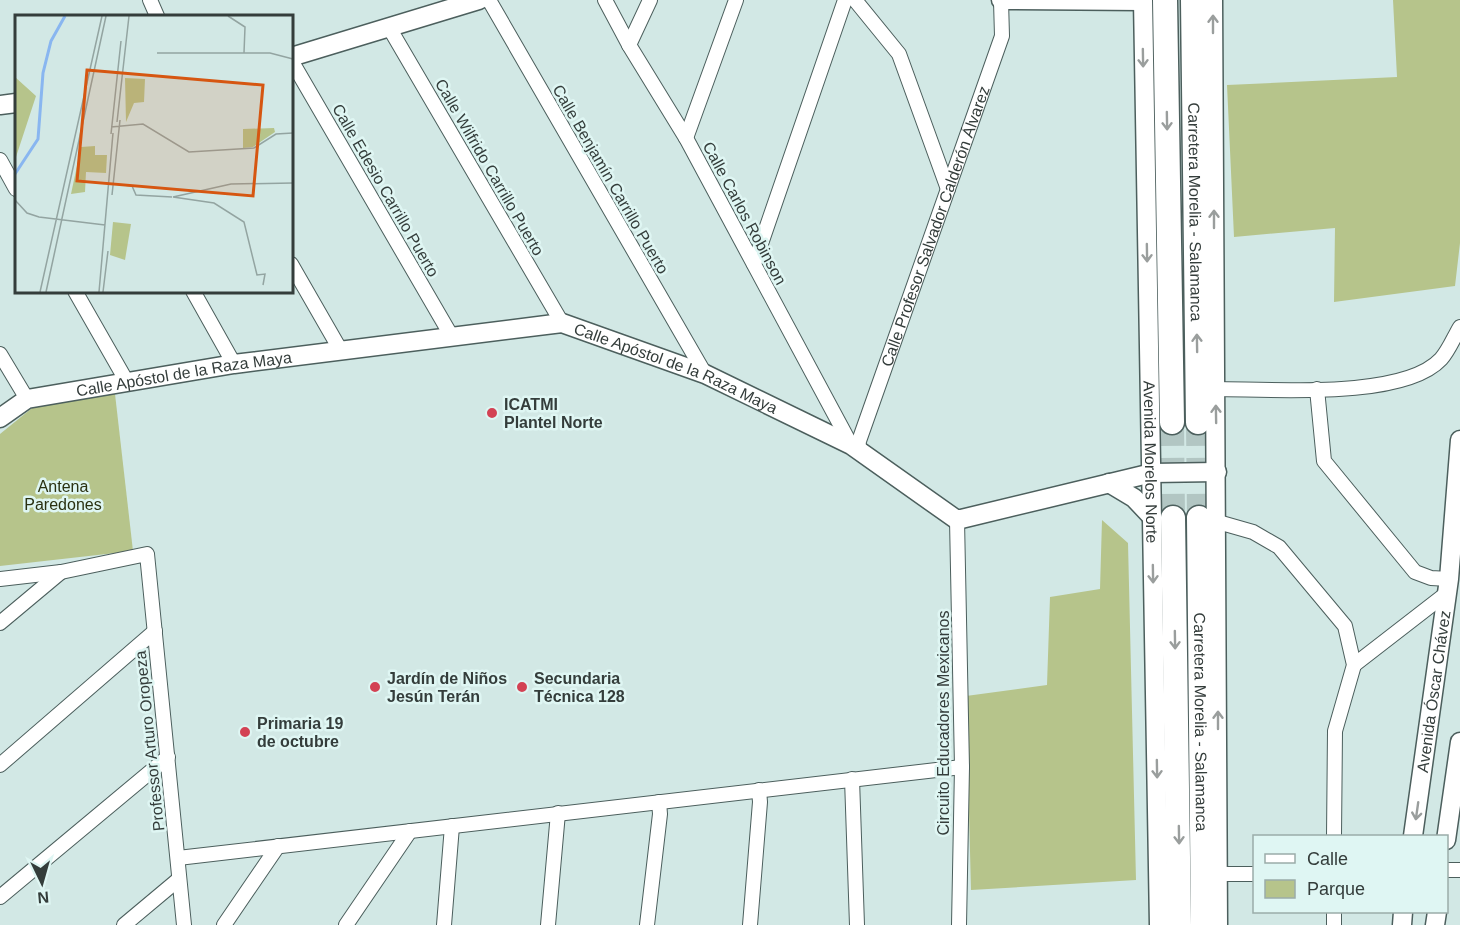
<svg xmlns="http://www.w3.org/2000/svg" width="1460" height="925" viewBox="0 0 1460 925" font-family="Arial,sans-serif">
<style>
.green{fill:#b6c48b}
.lines{fill:none;stroke-linecap:round;stroke-linejoin:round}
.highway-tunnel{stroke:#b2c6c3;stroke-width:24;stroke-dasharray:24 12;stroke-linecap:butt}
.street-casing{stroke:#4c5f5d;stroke-width:16}
.secondary-casing{stroke:#4c5f5d;stroke-width:21}
.highway-casing{stroke:#4c5f5d;stroke-width:27}
.street{stroke:#fff;stroke-width:14}
.secondary{stroke:#fff;stroke-width:18}
.highway{stroke:#fff;stroke-width:24}
.oneway{stroke:#9a9e9d}
.poi-dot{fill:#d34254;stroke:#dff6f3;stroke-width:2}
.labels{text-anchor:middle;stroke-width:5;stroke-linejoin:round;paint-order:stroke}
.street-label{font-size:16px;fill:#343d3b;stroke:#dff6f3}
.poi-label{font-size:16px;font-weight:bold;fill:#343d3b;stroke:#dff6f3;text-anchor:start}
.park-label{font-size:16px;fill:#2a3111;stroke:#dff6f3}
.inset-river{fill:none;stroke:#89b6f0;stroke-width:3}
.inset-road{fill:none;stroke:#93a4a1;stroke-width:1.5}
.view{fill:#d65611;fill-opacity:0.15;stroke:#d65611;stroke-width:3}
.inset-edge{fill:none;stroke:#343d3b;stroke-width:3}
</style>
<rect width="100%" height="100%" fill="#d2e8e5"/>
<g class="green">
<path d="M1393,0H1460V243L1455,286L1334,302L1335,228L1234,237L1227,85L1397,77Z"/>
<path d="M115,394L133,551L0,566V434L37,404Z"/>
<path d="M1102,520L1128,543L1136,880L971,890L966,696L1047,685L1050,597L1100,589Z"/>
</g>
<g class="lines">
<g class="highway-tunnel">
<path d="M1172,422L1173,518"/>
<path d="M1198,422L1199,518"/>
</g>
<g class="street-casing">
<g id="street">
<path d="M150,0L157,16"/>
<path d="M489,0L705,374"/>
<path d="M605,0L629,45L686,138L851,445"/>
<path d="M855,0L899,54L948,189"/>
<path d="M390,29L562,323"/>
<path d="M629,45L650,0"/>
<path d="M291,60L452,337"/>
<path d="M686,138L736,0"/>
<path d="M0,160L16,189"/>
<path d="M291,264L341,351"/>
<path d="M754,264L845,0"/>
<path d="M75,291L127,382"/>
<path d="M193,291L234,364"/>
<path d="M0,354L27,399"/>
<path d="M1215,389C1270,389 1403,400 1441,359C1449,350 1454,337 1460,327"/>
<path d="M1317,389L1324,461L1415,572L1431,578L1449,579"/>
<path id="s1" d="M858,450L859,441L1002,36L1001,1"/>
<path d="M957,520L962,767L959,925"/>
<path d="M1218,522L1253,532L1279,547L1345,626L1354,665L1335,731L1334,836"/>
<path d="M0,579L61,572L147,554L184,925"/>
<path d="M0,623L61,572"/>
<path d="M1354,665L1447,593"/>
<path d="M0,765L155,631"/>
<path d="M852,779L857,925"/>
<path d="M178,858L962,767"/>
<path d="M1446,870H1460"/>
<path d="M1218,874H1254"/>
<path d="M0,897L168,757"/>
<path d="M124,925L179,879"/>
<path d="M224,925L278,846"/>
<path d="M346,925L410,831"/>
<path d="M444,925L452,826"/>
<path d="M548,925L558,813"/>
<path d="M647,925L660,814L659,802"/>
<path d="M750,925L760,802L759,790"/>
<path d="M1334,925V912"/>
</g>
</g>
<g class="secondary-casing">
<g id="secondary">
<path d="M1001,0L1142,1"/>
<path id="s2" d="M1143,0L1159,925"/>
<path d="M1213,0L1218,925"/>
<path d="M291,57L479,0"/>
<path d="M0,105L16,103"/>
<path id="s3" d="M0,418L27,399L92,388L234,364L562,323L705,374L851,445L957,520L1152,473L1217,472"/>
<path d="M1109,483L1134,498L1152,517"/>
<path id="s4" d="M1413,836L1449,579L1460,440"/>
<path d="M1446,840L1460,742"/>
<path d="M1402,925L1403,912"/>
<path d="M1435,925L1437,912"/>
</g>
</g>
<g class="highway-casing">
<g id="highway">
<path d="M1165,0L1172,422"/>
<path id="s5" d="M1193,0L1198,422"/>
<path d="M1173,518L1179,925"/>
<path id="s6" d="M1199,518L1203,925"/>
</g>
</g>
<use href="#street" class="street"/>
<use href="#secondary" class="secondary"/>
<use href="#highway" class="highway"/>
</g>
<defs><path id="oneway-shaft" d="M-6 0H5M1.5-3L5.5 0L1.5 3" fill="none" stroke-width="1.6" stroke-linecap="round" stroke-linejoin="round" transform="scale(1.5)"/></defs>
<g class="oneway">
<use href="#oneway-shaft" transform="translate(1213 24) rotate(-90)"/>
<use href="#oneway-shaft" transform="translate(1143 58) rotate(89)"/>
<use href="#oneway-shaft" transform="translate(1167 121) rotate(89)"/>
<use href="#oneway-shaft" transform="translate(1214 219) rotate(-90)"/>
<use href="#oneway-shaft" transform="translate(1147 253) rotate(89)"/>
<use href="#oneway-shaft" transform="translate(1197 343) rotate(-91)"/>
<use href="#oneway-shaft" transform="translate(1216 414) rotate(-91)"/>
<use href="#oneway-shaft" transform="translate(1153 574) rotate(89)"/>
<use href="#oneway-shaft" transform="translate(1175 640) rotate(89)"/>
<use href="#oneway-shaft" transform="translate(1218 720) rotate(-90)"/>
<use href="#oneway-shaft" transform="translate(1157 769) rotate(89)"/>
<use href="#oneway-shaft" transform="translate(1417 811) rotate(98)"/>
<use href="#oneway-shaft" transform="translate(1179 835) rotate(89)"/>
</g>
<g class="poi-dot">
<circle cx="492" cy="413" r="6"/>
<circle cx="375" cy="687" r="6"/>
<circle cx="522" cy="687" r="6"/>
<circle cx="245" cy="732" r="6"/>
</g>
<g class="labels">
<g class="street-label">
<text transform="translate(490 167) rotate(60)" y="6">Calle Wilfrido Carrillo Puerto</text>
<text transform="translate(611 179) rotate(60)" y="6">Calle Benjamín Carrillo Puerto</text>
<text transform="translate(386 190) rotate(60)" y="6">Calle Edesio Carrillo Puerto</text>
<text dy="6" stroke="none"><textPath href="#s5" startOffset="212">Carretera Morelia - Salamanca</textPath></text>
<text transform="translate(745 213) rotate(62)" y="6">Calle Carlos Robinson</text>
<text dy="6" stroke="none"><textPath href="#s1" startOffset="237">Calle Profesor Salvador Calderón Álvarez</textPath></text>
<text dy="6" stroke="none"><textPath href="#s3" startOffset="696">Calle Apóstol de la Raza Maya</textPath></text>
<text dy="6" stroke="none"><textPath href="#s3" startOffset="192">Calle Apóstol de la Raza Maya</textPath></text>
<text dy="6" stroke="none"><textPath href="#s2" startOffset="462">Avenida Morelos Norte</textPath></text>
<text dy="6" stroke="none"><textPath href="#s4" startOffset="146">Avenida Óscar Chávez</textPath></text>
<text dy="6" stroke="none"><textPath href="#s6" startOffset="204">Carretera Morelia - Salamanca</textPath></text>
<text transform="translate(943 723) rotate(-90)" y="6">Circuito Educadores Mexicanos</text>
<text transform="translate(149 741) rotate(-96)" y="6">Professor Arturo Oropeza</text>
</g>
<g class="poi-label">
<text x="504" y="410">ICATMI<tspan x="504" dy="18">Plantel Norte</tspan></text>
<text x="387" y="684">Jardín de Niños<tspan x="387" dy="18">Jesún Terán</tspan></text>
<text x="534" y="684">Secundaria<tspan x="534" dy="18">Técnica 128</tspan></text>
<text x="257" y="729">Primaria 19<tspan x="257" dy="18">de octubre</tspan></text>
</g>
<g class="park-label">
<text x="63" y="492">Antena<tspan x="63" dy="18">Paredones</tspan></text>
</g>
</g>
<g transform="translate(15 15)">
<rect width="278" height="278" fill="#d2e8e5"/>
<path d="M0,62L21,81L0,145ZM110,63L130,64L129,87L119,88L111,107ZM259,113L260,117L238,132L228,133V114ZM80,131V140H92L91,158L71,157L70,177L56,179L66,132ZM98,207L116,209L110,245L95,240Z" fill="#b6c48b"/>
<path class="inset-river" d="M0,159L23,124L28,58L36,26L50,1"/>
<path class="inset-road" d="M213,1L230,12L229,38M142,38H255L278,44M102,107L114,1M96,112L128,109L174,137L239,133L261,119L278,118M96,119L106,26M100,169L117,171L121,180L157,182M97,180L105,105M158,182L199,188L229,207L242,260L250,259L248,270M158,182L216,169L278,168M0,185L12,198L24,202L90,210M25,277L87,1M31,277L91,1M84,277L98,118M88,277L93,236"/>
<path class="view" d="M72,55L248,70L238,181L62,166Z"/>
<rect width="278" height="278" class="inset-edge"/>
</g>
<rect x="1253" y="835" width="195" height="78" fill="#dff6f3" stroke="#9baca9" stroke-width="1.5"/>
<rect x="1265" y="854" width="30" height="9" fill="#ffffff" stroke="#9baca9" stroke-width="1.5"/>
<text x="1307" y="865" font-size="18" fill="#343d3b">Calle</text>
<rect x="1265" y="880" width="30" height="18" fill="#b6c48b" stroke="#9baca9" stroke-width="1.5"/>
<text x="1307" y="895" font-size="18" fill="#343d3b">Parque</text>
<g transform="translate(42 883) rotate(175)" stroke="#dff6f3" stroke-width="4.5" paint-order="stroke">
<path d="M0-4.5L10 22L0 15L-10 22Z" fill="#343d3b"/>
<text y="-9" font-size="16" font-weight="bold" text-anchor="middle" fill="#343d3b">N</text>
</g>
</svg>
